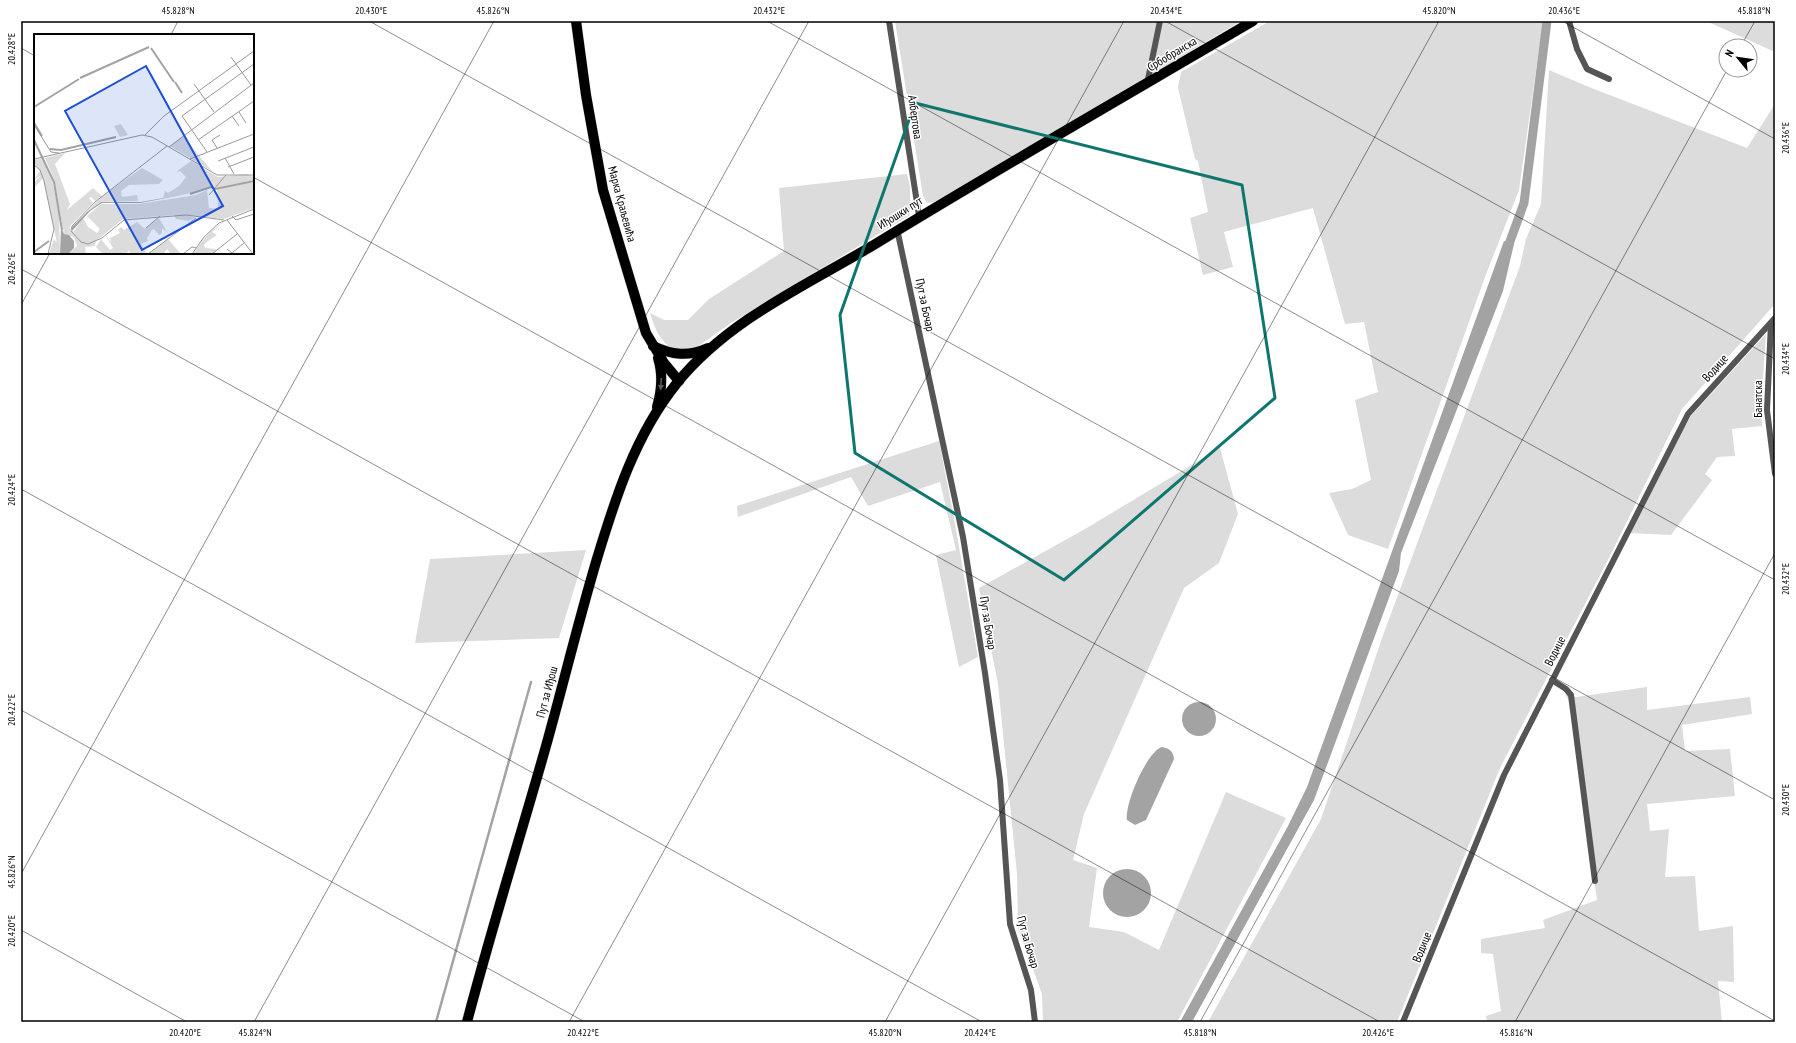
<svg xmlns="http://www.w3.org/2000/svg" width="1796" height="1043" viewBox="0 0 1796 1043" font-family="'PT Sans Narrow',sans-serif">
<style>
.green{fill:#dcdcdc}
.water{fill:#a3a3a3}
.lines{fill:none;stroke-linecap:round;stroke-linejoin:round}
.stream{stroke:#a3a3a3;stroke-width:2.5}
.canal{stroke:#a3a3a3;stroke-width:9}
.primary-casing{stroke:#dbdbdb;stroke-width:11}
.minor{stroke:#555;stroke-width:6}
.primary{stroke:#000;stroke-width:10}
.oneway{fill:#595959}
.marked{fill:none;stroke:#0f766e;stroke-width:3;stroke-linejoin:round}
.ticks{fill:none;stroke:#000;stroke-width:1;stroke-opacity:0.45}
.labels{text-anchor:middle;stroke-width:3;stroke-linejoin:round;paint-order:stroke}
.street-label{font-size:12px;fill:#000;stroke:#fff}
.inset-river{fill:none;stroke:#a3a3a3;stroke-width:2}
.inset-road{fill:none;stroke:#999;stroke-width:1}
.view{fill:#1d4ed8;fill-opacity:0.15;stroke:#1d4ed8;stroke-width:2}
.inset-edge{fill:none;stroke:#000;stroke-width:2}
.neatline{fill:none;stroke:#000;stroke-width:1.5}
.ticks-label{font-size:10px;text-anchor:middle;fill:#000}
</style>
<rect width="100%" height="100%" fill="#fff"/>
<g class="green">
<path d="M895,21H1241L935,202L927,203L923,196Z"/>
<path d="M1270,21H1543L1519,190L1485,277L1388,549L1348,535L1329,493L1352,489L1371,480L1355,400L1378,392L1364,322L1345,324L1313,208L1224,232L1233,267L1203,275L1190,218L1208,212L1198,161L1195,159L1178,88L1181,72Z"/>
<path d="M1706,21H1775V52Z"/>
<path d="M1549,70L1589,87L1747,148L1775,104V304L1682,409L1612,552L1500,768L1397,1022H1208L1321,819L1382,638L1520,266L1526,239L1541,204Z"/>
<path d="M907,174L910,186V215L731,323L697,347L675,351C660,341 655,330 650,313L664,320H688L709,299L784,251L779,188Z"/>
<path d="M1766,334L1761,404L1762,426L1732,429L1735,456L1717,457L1705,474L1712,480L1671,535L1629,533L1690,417Z"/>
<path d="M939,441L954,518L978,657L959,667L936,555L956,550L940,482L868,506L851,477L738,517L737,506Z"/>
<path d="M1220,448L1238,514L1219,563L1184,588L1084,814L1073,860L1097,868L1089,927L1124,932L1159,950L1226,792L1286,818L1177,1022H1043L1042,994L1018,929L1017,874L998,684L979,588L1085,529Z"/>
<path d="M586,550L559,638L415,643L430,559Z"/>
<path d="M1647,687V710L1750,697L1752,714L1682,725L1685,751L1730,749L1735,796L1647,804L1650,831L1669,829L1665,877L1695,876L1699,931L1733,926L1734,982L1718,981L1722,1022H1487L1486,1016L1501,1011L1493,954L1481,953V939L1545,928L1543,920L1597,900L1570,703L1565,694L1576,697Z"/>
</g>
<g class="water">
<path d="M1504,241L1514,244L1503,291L1401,553L1399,571L1314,800L1192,1022H1180L1288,826L1307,787Z"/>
<circle cx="1199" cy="719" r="17"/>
<path d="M1162,747C1170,749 1173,751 1174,759L1146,820L1135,825L1127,820C1124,805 1147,751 1162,747Z"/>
<circle cx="1127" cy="893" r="24"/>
</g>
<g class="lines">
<path class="stream" d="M436,1022L531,682"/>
<path class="canal" d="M1505,255L1524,203L1547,21"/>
<g class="primary-casing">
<g id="primary">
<path d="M576,21L586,95L603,190L646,333L664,363L679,381"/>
<path d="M653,346C672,355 688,357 708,348"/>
<path d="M657,407C662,390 663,374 658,358"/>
<path d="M467,1022C491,930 520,838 546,746C563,685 578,623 596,562C615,499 635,435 677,383C729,319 807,285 877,243C1001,167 1127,95 1253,21"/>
</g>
</g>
<g class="minor">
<path d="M889,21L919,216"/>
<path d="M1569,21L1577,49L1587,69L1609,79"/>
<path d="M1147,84L1160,21"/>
<path d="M897,229L963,537L985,673L1000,780L1010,924L1031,990L1035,1022"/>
<path d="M1771,323L1767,410L1775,474"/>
<path d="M1552,680L1566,689L1571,695L1595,881"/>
<path d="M1403,1022L1504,775L1688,414L1775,318"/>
</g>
<use href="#primary" class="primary"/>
</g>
<defs><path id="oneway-solid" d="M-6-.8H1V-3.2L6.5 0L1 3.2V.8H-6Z"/></defs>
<use class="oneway" href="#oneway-solid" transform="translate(661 384) rotate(93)"/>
<path class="marked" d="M915,103L1242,185L1275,398L1064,580L855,453L840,315Z"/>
<path class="ticks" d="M369,21L1775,800M767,21L1775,580M1165,21L1775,359M1562,21L1775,139M171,35L178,21M1741,46L1755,21M21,48L35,56M253,177L1775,1021M21,269L1380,1022M21,305L50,253M21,489L982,1022M21,710L585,1022M21,874L494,21M21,930L187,1022M254,1022L809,21M569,1022L1124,21M885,1022L1439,21M1200,1022L1727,70M1515,1022L1775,553"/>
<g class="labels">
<g class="street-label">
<text transform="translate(1172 54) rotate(-31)" y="4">Србобранска</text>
<text transform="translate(915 117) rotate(82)" y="4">Албертова</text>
<text transform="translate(622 204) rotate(75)" y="4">Марка Краљевића</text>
<text transform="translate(900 213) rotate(-32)" y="4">Иђошки пут</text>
<text transform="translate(925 305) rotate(78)" y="4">Пут за Бочар</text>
<text transform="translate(1715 368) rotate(-48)" y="4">Водице</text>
<text transform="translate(1758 399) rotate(-90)" y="4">Банатска</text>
<text transform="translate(988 623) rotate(81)" y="4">Пут за Бочар</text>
<text transform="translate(1555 651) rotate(-63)" y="4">Водице</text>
<text transform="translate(547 692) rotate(-75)" y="4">Пут за Иђош</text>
<text transform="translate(1028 942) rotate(74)" y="4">Пут за Бочар</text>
<text transform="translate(1422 947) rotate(-68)" y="4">Водице</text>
</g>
</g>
<g transform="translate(34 34)">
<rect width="220" height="220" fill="#fff"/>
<path d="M87,90L94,101L86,103L80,92ZM149,102L178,137L136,112ZM31,119L21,130L36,170L33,176L59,154L68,162L61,167L57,163L55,164L59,169L36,192V197H40L49,184L54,193L63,199L66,195L53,182L67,170H105L162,161L173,156L175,174L184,175L183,155L220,147V174L190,185L152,181L162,184L154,187L142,185L140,181L89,185L62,207L61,212L51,213L52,220H34L43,212L40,203L30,200L20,145L11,124ZM9,124L18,145L25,179L26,220H15L20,205L23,209L9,144L0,154V149L7,141L0,146L6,137L0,130V126ZM157,127L184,143L212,140L220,143V146L181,154L178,152L162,158L129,164L131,157L134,159L145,152L152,143L146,137L142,138ZM108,134L129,146L125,150L95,151L87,157L88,163L103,161L104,167L67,168L54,177L67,163ZM125,184L133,198L128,194V199L125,201L120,195L118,196L113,204L114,207L107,210L113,220H97L95,217L91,220H69L62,213L67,205L76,216L79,214L71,201L77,208L76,204L86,199L84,196L87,193L90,196L103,188L111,195ZM190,187L178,198L183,201L170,210L171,214L183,215L178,220H159L168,207L176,198ZM134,205L147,220H137L133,215L129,220H115Z" fill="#dcdcdc"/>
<path d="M158,159L106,169H68L56,177L38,197V193L54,177L67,168H107ZM27,193L30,200L35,201L40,207V214L34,220H26Z" fill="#a3a3a3"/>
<path class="inset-river" d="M117,14L140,48M46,44L115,13M141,48L148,59M0,73L45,45M0,89L8,102M0,106L20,148L28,196M16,115L27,116L82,103M156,160L177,153L181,155L220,147M0,218L15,207"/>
<path class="inset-road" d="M197,23L217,51M160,50L180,78M205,78L212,89M198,82L205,92M0,91L17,118L25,119M111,101L130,82L220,17M164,106L220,67M133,112L61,168L38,192L37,197L47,208L54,210L68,204L90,186L152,181L190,186M135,113L220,49M183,114L178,106L186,101M173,118L148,82L220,30M191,124L200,140M0,125L108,101L118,103L183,141H220M156,125L220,100M184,127L220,113M0,131L6,136L10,147L20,195L14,220M194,133L220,123M175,161L192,141M198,182L202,186L220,180M193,186L219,220M112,194L126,182M193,215L198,219L210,209M114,220L162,184M149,220L158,213L162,214M158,220L170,203L185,189L220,175M178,220L203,200"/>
<path class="view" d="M112,32L189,172L108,216L31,77Z"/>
<rect width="220" height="220" class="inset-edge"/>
</g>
<rect width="1796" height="1043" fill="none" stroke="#ffffff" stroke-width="44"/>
<g transform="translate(1738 58) rotate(299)"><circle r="19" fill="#ffffff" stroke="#999999"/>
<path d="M0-3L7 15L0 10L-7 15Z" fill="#000000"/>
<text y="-6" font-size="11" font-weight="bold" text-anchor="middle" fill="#000000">N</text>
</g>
<rect x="22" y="22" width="1752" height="999" class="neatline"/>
<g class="ticks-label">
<text x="178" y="14">45.828°N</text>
<text x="371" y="14">20.430°E</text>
<text x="493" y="14">45.826°N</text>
<text x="769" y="14">20.432°E</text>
<text x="1166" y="14">20.434°E</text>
<text x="1439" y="14">45.820°N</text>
<text x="1564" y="14">20.436°E</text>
<text x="1754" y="14">45.818°N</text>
<text transform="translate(11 49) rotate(-90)" y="4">20.428°E</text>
<text transform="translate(1785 138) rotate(-90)" y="4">20.436°E</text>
<text transform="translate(11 269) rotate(-90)" y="4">20.426°E</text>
<text transform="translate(1785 359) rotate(-90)" y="4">20.434°E</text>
<text transform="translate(11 490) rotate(-90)" y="4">20.424°E</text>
<text transform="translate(1785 579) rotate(-90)" y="4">20.432°E</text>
<text transform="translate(11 710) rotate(-90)" y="4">20.422°E</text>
<text transform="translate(1785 800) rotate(-90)" y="4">20.430°E</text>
<text transform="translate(11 872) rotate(-90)" y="4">45.826°N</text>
<text transform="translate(11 931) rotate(-90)" y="4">20.420°E</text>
<text x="185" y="1036">20.420°E</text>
<text x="255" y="1036">45.824°N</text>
<text x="583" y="1036">20.422°E</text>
<text x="885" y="1036">45.820°N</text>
<text x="980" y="1036">20.424°E</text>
<text x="1200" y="1036">45.818°N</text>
<text x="1378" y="1036">20.426°E</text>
<text x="1516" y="1036">45.816°N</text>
</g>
</svg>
